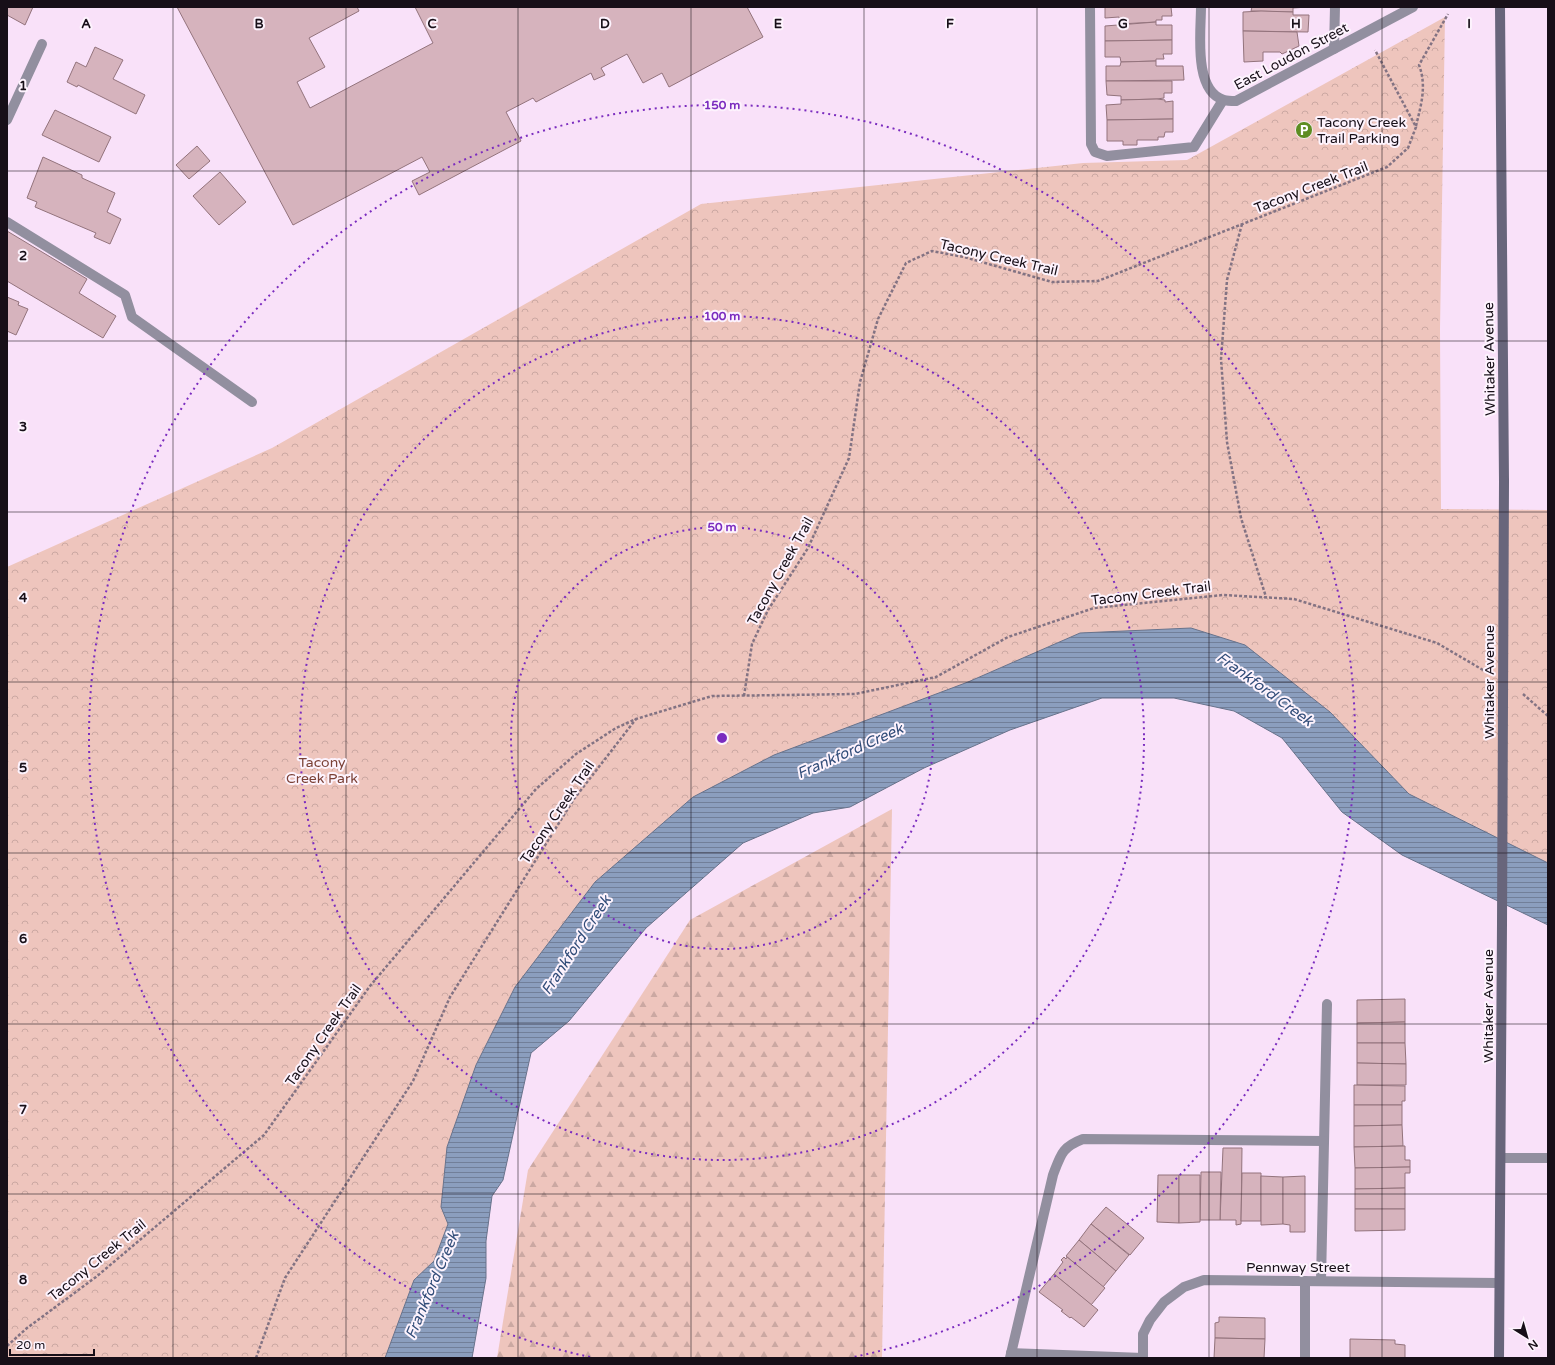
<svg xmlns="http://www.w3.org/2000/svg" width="1555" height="1365" viewBox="0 0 1555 1365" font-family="'Varela Round',sans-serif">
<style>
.forest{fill:url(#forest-firs)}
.park{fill:url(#park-crowns)}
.water{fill:url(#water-rules);stroke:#68738c}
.building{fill:#d6b3bd;stroke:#93737c}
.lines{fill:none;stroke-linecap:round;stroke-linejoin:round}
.path{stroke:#837383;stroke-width:2.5;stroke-dasharray:3 2;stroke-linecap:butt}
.lane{stroke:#928f9f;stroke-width:10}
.street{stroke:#928f9f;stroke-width:10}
.secondary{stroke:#68657b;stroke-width:10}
.secondary-bridge{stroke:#68657b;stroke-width:10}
.grid{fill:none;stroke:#170f18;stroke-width:1;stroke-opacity:0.55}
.ring{fill:none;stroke:#7b2cbf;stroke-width:2;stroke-dasharray:2 4}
.labels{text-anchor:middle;stroke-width:4;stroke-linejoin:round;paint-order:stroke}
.street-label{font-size:14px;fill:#170f18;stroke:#fdf3fd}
.poi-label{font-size:14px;fill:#170f18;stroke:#fdf3fd;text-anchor:start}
.park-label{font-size:14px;fill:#7b4136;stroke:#fdf3fd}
.water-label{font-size:15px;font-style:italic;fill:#324d79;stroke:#fdf3fd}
.grid-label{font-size:13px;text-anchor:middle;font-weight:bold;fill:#170f18;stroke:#fdf3fd;stroke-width:4;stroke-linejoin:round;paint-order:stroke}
.centre{fill:#7b2cbf;stroke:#fdf3fd;stroke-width:2}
.ring-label{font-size:12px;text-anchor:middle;font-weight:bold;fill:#7b2cbf;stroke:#fdf3fd;stroke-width:4;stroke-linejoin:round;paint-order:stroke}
</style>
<defs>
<pattern id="forest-firs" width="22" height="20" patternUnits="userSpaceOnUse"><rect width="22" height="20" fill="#eec5bd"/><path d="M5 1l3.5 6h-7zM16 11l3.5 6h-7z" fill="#cba8a2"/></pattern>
<pattern id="park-crowns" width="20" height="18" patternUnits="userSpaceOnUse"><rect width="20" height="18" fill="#eec5bd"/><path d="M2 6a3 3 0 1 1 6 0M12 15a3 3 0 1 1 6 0" fill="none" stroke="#cba8a2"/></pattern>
<pattern id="water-rules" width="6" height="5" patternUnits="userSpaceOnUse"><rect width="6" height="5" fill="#8b9ebe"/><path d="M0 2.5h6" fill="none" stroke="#717f99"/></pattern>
</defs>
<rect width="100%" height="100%" fill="#f9e1f9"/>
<path class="forest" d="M892,809L882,1358H497L528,1170L690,920Z"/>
<path class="park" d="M1445,17L1440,329L1441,509L1548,510V917L1206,679L1079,663L755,790L533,1004L452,1358H7V567L272,448L701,204L1083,163L1187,160Z"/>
<path class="water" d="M1191,628L1245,645L1330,712L1409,794L1548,863V925L1402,855L1342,812L1282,738L1234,711L1174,698H1102L1010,730L924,768L850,807L813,813L743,843L646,928L569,1021L531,1053L503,1180L492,1196L486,1241V1278L472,1358H385L414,1280L434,1261L448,1224L441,1207L447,1147L476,1065L515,987L595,882L693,797L774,755L968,682L1080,633Z"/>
<g class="building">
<path d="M7,7H33L25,25L7,15Z"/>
<path d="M177,7H357L359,11L309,38L325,67L297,82L310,108L433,43L415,7H747L763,37L669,87L662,73L643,83L627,54L601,68L605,75L594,80L591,73L536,102L533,98L506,112L521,141L419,195L412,181L430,172L422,157L293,225Z"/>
<path d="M1105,7H1171L1172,16H1162V20H1156V22L1120,24L1119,17L1105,18Z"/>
<path d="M1252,7H1308L1293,8V12L1251,11Z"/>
<path d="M1261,11L1293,12V15H1309L1308,32L1243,31V12Z"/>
<path d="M1156,22V25H1172V40L1105,41V26Z"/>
<path d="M1243,31L1297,32L1299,46L1282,54L1280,52H1263V61L1244,62Z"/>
<path d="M1172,40V54H1163L1164,59H1156V61L1121,62L1120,57H1105V41Z"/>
<path d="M95,47L123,60L113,79L145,95L136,114L78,85L77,87L67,82L76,62L86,67Z"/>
<path d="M1156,61V66H1183L1184,80L1106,81V66H1120L1121,62Z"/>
<path d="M1106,81H1172V93H1164V98L1157,99L1121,100V96L1107,95Z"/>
<path d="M1157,99L1165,100V102L1173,101V119L1107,120L1106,105L1121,104V100Z"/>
<path d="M55,110L111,137L99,162L42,135Z"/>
<path d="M1173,119V132H1165L1164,137H1158V140H1137V145H1123V141H1107V120Z"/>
<path d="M197,146L210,161L189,179L176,165Z"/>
<path d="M43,157L82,175V178L115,193L107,212L121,219L110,244L94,237L96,233L35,207L37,202L27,198Z"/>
<path d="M220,172L246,202L219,225L193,196Z"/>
<path d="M7,231L87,279L79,293L116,316L103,338L7,281Z"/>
<path d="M7,297L19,302L18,305L28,309L16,335L7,331Z"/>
<path d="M1405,999V1022L1357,1023V1000Z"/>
<path d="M1405,1022V1043H1357V1023Z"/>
<path d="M1357,1043H1405L1406,1064L1357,1063Z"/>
<path d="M1357,1063L1406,1064V1085H1357Z"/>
<path d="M1354,1085L1405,1086V1101H1402V1105H1354Z"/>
<path d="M1354,1105H1402V1125L1354,1126Z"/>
<path d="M1402,1125L1403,1146L1354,1147V1126Z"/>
<path d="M1405,1146V1160H1410V1167L1355,1168L1354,1147Z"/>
<path d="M1223,1148H1242L1241,1224L1236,1225V1220H1220Z"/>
<path d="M1410,1167V1173H1405V1188L1355,1189V1168Z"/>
<path d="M1201,1172H1221L1220,1220H1200Z"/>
<path d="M1242,1173H1261V1221H1241Z"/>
<path d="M1158,1175H1179V1223L1157,1222Z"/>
<path d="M1179,1175H1200V1222L1179,1223Z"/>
<path d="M1261,1176L1283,1177V1224L1261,1225Z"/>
<path d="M1305,1176V1232H1290V1225L1283,1224V1177Z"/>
<path d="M1405,1188V1209H1355V1189Z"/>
<path d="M1106,1207L1144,1238L1130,1255L1091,1224Z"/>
<path d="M1355,1209H1405V1230L1355,1231Z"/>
<path d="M1091,1224L1129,1255L1116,1271L1079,1240Z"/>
<path d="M1079,1240L1116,1271L1103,1287L1066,1256Z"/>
<path d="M1064,1257L1066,1259L1067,1257L1105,1288L1091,1305L1054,1274L1063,1262L1061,1260Z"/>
<path d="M1054,1274L1098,1310L1084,1327L1071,1317L1070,1318L1061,1311L1063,1310L1039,1292Z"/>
<path d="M1219,1317L1265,1318V1339L1215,1338V1323L1219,1322Z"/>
<path d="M1215,1338L1265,1339L1264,1358H1214Z"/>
<path d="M1350,1339L1395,1340V1344L1405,1345V1358H1350Z"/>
</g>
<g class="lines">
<g class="path">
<path d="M1416,126C1421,105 1427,86 1419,65L1448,14"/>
<path d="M1242,224L1227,280L1221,359L1227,442L1241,518L1266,597"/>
<path d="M1523,694L1548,716"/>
<path d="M744,696L752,644L768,610L808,548L849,458L860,382L878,319L906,263L932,251L964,257L1052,282L1098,281L1387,167L1408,148L1416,127L1375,50"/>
<path d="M7,1346L27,1328L96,1277L264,1135L370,986L536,789L576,754L616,728L636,719L712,696L855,694L936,677L1008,637L1094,608L1223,595L1294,599L1437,643L1483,670"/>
<path d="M256,1358L285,1278L413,1081L450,997L574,799L636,719"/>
</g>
<g class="lane">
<path d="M1090,7L1091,144L1095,152L1107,156L1194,147L1223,100"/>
<path d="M1334,49L1335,7"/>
<path d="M7,222L125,295L132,317L252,402"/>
<path d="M1501,1158H1548"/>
<path d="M1321,1281L1327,1004"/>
<path d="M1011,1353L1143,1358"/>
<path d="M1010,1358L1053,1175C1061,1154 1062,1147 1083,1139L1324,1141"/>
<path d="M1305,1358V1281"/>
</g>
<g class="street">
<path d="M1201,7C1201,31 1193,91 1224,100C1227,101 1233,101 1236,101L1413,7"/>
<path d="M7,120L42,44"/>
<path d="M1143,1358V1334L1150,1320L1164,1302L1184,1287L1204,1280L1499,1283"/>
</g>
<g class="secondary">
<path d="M1500,7L1504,481"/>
<path d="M1499,1358L1502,924"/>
</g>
<path class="secondary-bridge" d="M1502,924L1504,481"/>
</g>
<path class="grid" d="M173,7V1358M346,7V1358M518,7V1358M691,7V1358M864,7V1358M1037,7V1358M1209,7V1358M1382,7V1358M7,171H1548M7,341H1548M7,512H1548M7,682H1548M7,853H1548M7,1024H1548M7,1194H1548"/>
<g class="ring">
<circle cx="722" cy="738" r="211"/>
<circle cx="722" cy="738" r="422"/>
<path d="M590 1357A633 633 0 1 1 854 1357"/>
</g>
<defs>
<g id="parking-disc" transform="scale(0.9)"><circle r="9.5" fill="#5e8d22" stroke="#fdf3fd"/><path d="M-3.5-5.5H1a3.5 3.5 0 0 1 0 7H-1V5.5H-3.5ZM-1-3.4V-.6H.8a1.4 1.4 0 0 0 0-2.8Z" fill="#fff"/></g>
</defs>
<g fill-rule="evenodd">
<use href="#parking-disc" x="1304" y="130"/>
</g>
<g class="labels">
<g class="street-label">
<text transform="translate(1291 56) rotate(-28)" y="5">East Loudon Street</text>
<text transform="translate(1311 187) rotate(-21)" y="5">Tacony Creek Trail</text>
<text transform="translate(999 257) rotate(13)" y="5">Tacony Creek Trail</text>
<text transform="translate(1489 359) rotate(-91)" y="5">Whitaker Avenue</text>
<text transform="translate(780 571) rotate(-61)" y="5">Tacony Creek Trail</text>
<text transform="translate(1151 593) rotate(-7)" y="5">Tacony Creek Trail</text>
<text transform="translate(1489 682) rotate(-90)" y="5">Whitaker Avenue</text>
<text transform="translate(557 812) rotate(-56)" y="5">Tacony Creek Trail</text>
<text transform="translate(1488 1006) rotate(-90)" y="5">Whitaker Avenue</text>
<text transform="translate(323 1035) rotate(-55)" y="5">Tacony Creek Trail</text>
<text transform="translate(97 1260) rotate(-39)" y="5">Tacony Creek Trail</text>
<text x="1298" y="1272">Pennway Street</text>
</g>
<g class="poi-label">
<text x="1317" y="127">Tacony Creek<tspan x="1317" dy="16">Trail Parking</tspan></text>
</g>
<g class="park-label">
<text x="322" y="767">Tacony<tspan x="322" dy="16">Creek Park</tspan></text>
</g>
<g class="water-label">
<text transform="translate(1265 689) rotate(36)" y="5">Frankford Creek</text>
<text transform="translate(850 751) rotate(-24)" y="5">Frankford Creek</text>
<text transform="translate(576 945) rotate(-57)" y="5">Frankford Creek</text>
<text transform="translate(432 1285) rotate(-67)" y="5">Frankford Creek</text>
</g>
</g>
<g class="grid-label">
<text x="86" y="28">A</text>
<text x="259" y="28">B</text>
<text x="432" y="28">C</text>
<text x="605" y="28">D</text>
<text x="778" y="28">E</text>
<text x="950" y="28">F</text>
<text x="1123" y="28">G</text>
<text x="1296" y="28">H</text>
<text x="1469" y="28">I</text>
<text x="23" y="90">1</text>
<text x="23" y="260">2</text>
<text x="23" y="431">3</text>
<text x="23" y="602">4</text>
<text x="23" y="772">5</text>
<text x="23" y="943">6</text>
<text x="23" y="1114">7</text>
<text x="23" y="1284">8</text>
</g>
<circle cx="722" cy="738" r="6" class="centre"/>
<g class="ring-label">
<text x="722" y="109">150 m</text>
<text x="722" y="320">100 m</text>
<text x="722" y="531">50 m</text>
</g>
<rect width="1555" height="1365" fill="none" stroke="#170f18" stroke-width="16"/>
<g transform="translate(1527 1337) rotate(143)" stroke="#fdf3fd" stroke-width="3" paint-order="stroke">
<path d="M0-3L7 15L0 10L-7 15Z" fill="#170f18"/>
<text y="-6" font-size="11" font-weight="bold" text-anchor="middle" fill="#170f18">N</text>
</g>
<path d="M10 1349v6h84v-6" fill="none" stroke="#170f18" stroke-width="2"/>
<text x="16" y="1349" font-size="12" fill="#170f18" stroke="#fdf3fd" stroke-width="3" paint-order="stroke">20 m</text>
</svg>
